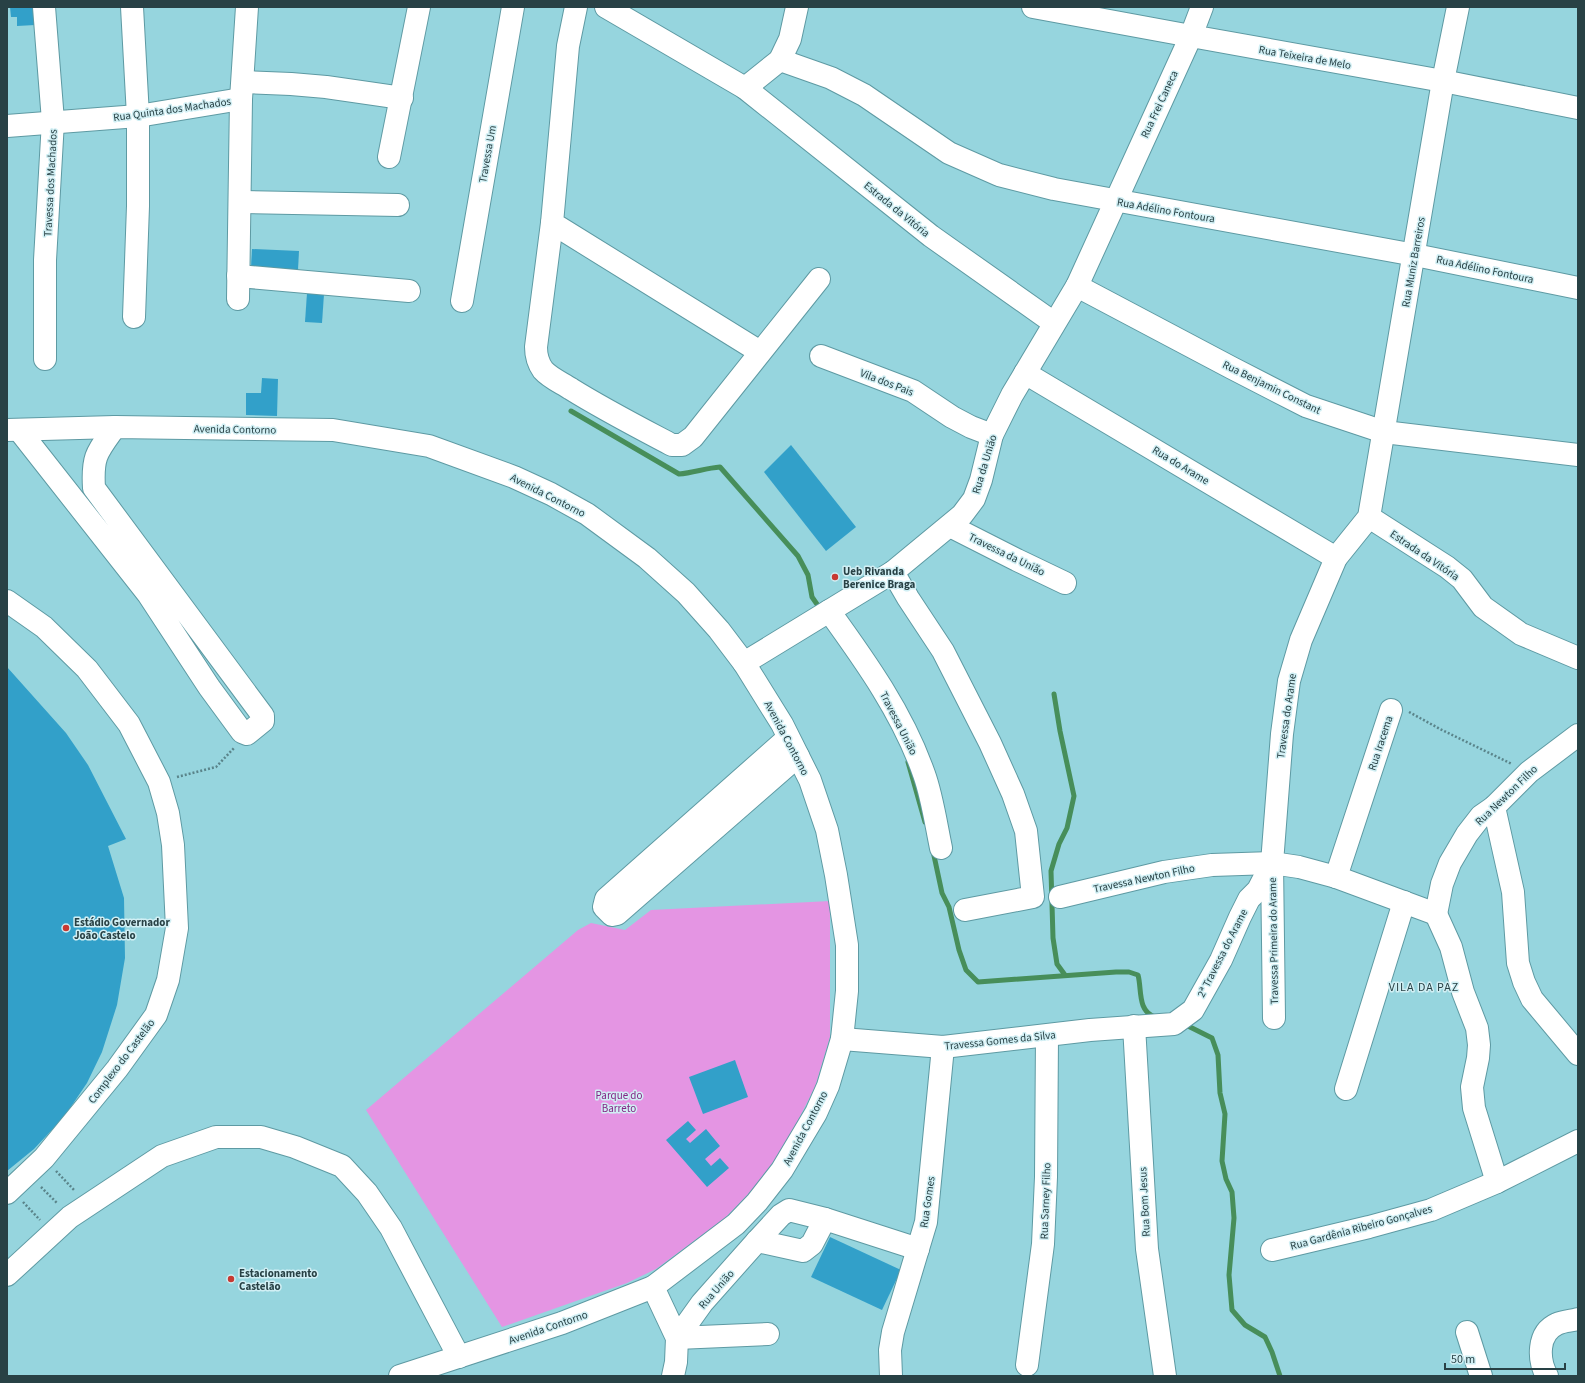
<svg xmlns="http://www.w3.org/2000/svg" width="1585" height="1383" viewBox="0 0 1585 1383" font-family="'Source Sans 3',sans-serif">
<style>
.green{fill:#e495e3}
.lines{fill:none;stroke-linecap:round;stroke-linejoin:round}
.stream{stroke:#478e5a;stroke-width:5}
.building{fill:#32a0c9}
.minor-casing{stroke:#5e9aa3;stroke-width:24}
.major-casing{stroke:#5e9aa3;stroke-width:24}
.path{stroke:#5a848a;stroke-width:2.5;stroke-dasharray:2 2;stroke-linecap:butt}
.minor{stroke:#fff;stroke-width:22}
.major{stroke:#fff;stroke-width:22}
.poi-dot{fill:#c73932;stroke:#d1eff4;stroke-width:1.5}
.labels{text-anchor:middle;stroke-width:3;stroke-linejoin:round;paint-order:stroke}
.street-label{font-size:11px;fill:#284145;stroke:#d1eff4}
.poi-label{font-size:11px;font-weight:bold;fill:#284145;stroke:#d1eff4;text-anchor:start}
.park-label{font-size:11px;fill:#842585;stroke:#d1eff4}
.neighbourhood-label{font-size:12px;letter-spacing:1px;fill:#284145;stroke:#d1eff4}
</style>
<rect width="100%" height="100%" fill="#96d5de"/>
<path class="green" d="M830,901V1037L815,1087L789,1138L759,1183L725,1218L656,1269L627,1283L502,1327L366,1110L578,930L591,923L625,930L651,910Z"/>
<g class="lines">
<g class="stream">
<path d="M571,411L679,474C693,473 706,468 720,467L798,556L808,575L812,597L821,610"/>
<path d="M1054,694L1060,731L1074,796L1067,828L1059,844L1051,871L1053,938L1057,964L1065,975"/>
<path d="M908,762L925,822"/>
<path d="M933,851L942,893L949,907L959,950L966,970L978,982L1116,972H1129L1138,975C1142,989 1137,1011 1155,1017"/>
<path d="M1184,1024L1212,1038L1218,1055L1220,1093L1225,1114L1222,1161L1226,1179L1232,1192L1234,1218L1229,1275L1232,1310L1245,1325L1265,1337L1272,1352L1280,1376"/>
</g>
</g>
<g class="building">
<path d="M10,7H34L35,25L17,26V17H11Z"/>
<path d="M252,249L299,251L298,270L251,267Z"/>
<path d="M307,293L324,294L322,323L305,322Z"/>
<path d="M262,378L278,379L277,416L246,415V393H261Z"/>
<path d="M791,445L856,527L826,551L764,472Z"/>
<path d="M7,667L66,733L88,765L126,839L108,846L124,898L125,958L117,1005L102,1052L87,1083L64,1117L34,1149L7,1171Z"/>
<path d="M735,1060L748,1097L703,1114L689,1077Z"/>
<path d="M688,1121L696,1130L686,1139L690,1143L706,1129L720,1146L705,1159L711,1166L720,1158L729,1168L707,1187L666,1140Z"/>
<path d="M830,1237L901,1270L882,1310L811,1277Z"/>
</g>
<g class="lines">
<g class="minor-casing">
<g id="minor">
<path d="M44,7L53,121L45,260V359"/>
<path d="M132,7L138,116V206L134,317"/>
<path d="M576,7L568,46L552,223L760,352"/>
<path d="M606,7L745,88L931,236L1054,323"/>
<path d="M780,60L831,78L864,95L949,153L999,175L1054,189L1415,255L1578,288"/>
<path d="M243,82L291,84L326,87L402,98"/>
<path d="M745,88L780,60L790,39L797,7"/>
<path d="M7,126L138,116L241,99"/>
<path d="M389,157L419,7"/>
<path d="M240,202L398,205"/>
<path d="M552,223L536,347C536,355 538,363 543,370C550,378 562,383 571,389C603,409 638,427 672,445H682L693,437L819,279"/>
<path d="M238,276L409,291"/>
<path d="M1077,286L1232,368L1306,406L1384,432L1578,455"/>
<path d="M238,299L241,99L247,7"/>
<path d="M462,301L513,7"/>
<path d="M821,356L913,391L952,417L971,427L992,435"/>
<path d="M1025,373L1336,558"/>
<path d="M7,430L115,427L333,430L429,446L514,477L551,494L587,514L647,558L686,593L719,630L744,663L782,724L810,780L827,830L836,875L847,945V991L842,1039L828,1086L816,1113L782,1170L757,1202L736,1224L653,1287L562,1323L400,1376"/>
<path d="M19,430L148,594L209,687L242,732L247,734L263,721V716L94,488C92,456 97,452 115,427"/>
<path d="M1369,517L1447,567L1462,579L1483,607L1521,634L1578,658"/>
<path d="M950,526L1017,560L1065,583"/>
<path d="M893,572L908,598L943,651L990,743L1013,794L1026,831L1033,897L965,910"/>
<path d="M7,601L44,627L87,669L129,724L159,782L168,813L173,845L177,928L168,980L156,1015L117,1069L44,1158L7,1193"/>
<path d="M829,611C866,662 903,714 924,774C932,796 936,824 941,848"/>
<path d="M744,663L893,572L962,515L974,499L981,480L992,435L1012,395L1077,286L1191,36L1033,7"/>
<path d="M788,738L606,899L604,907L612,915L617,914L798,756"/>
<path d="M1494,807L1513,892L1518,963L1524,982L1532,999L1578,1054"/>
<path d="M1336,877L1391,710"/>
<path d="M1060,897L1164,872L1212,865L1272,863L1299,867L1336,877L1436,914"/>
<path d="M1436,914L1451,947L1463,992L1477,1028L1479,1045L1478,1058L1472,1087L1474,1108L1497,1182"/>
<path d="M1436,914L1442,884L1450,863L1467,834L1481,816L1494,807L1529,772L1578,735"/>
<path d="M1274,1018L1272,863L1282,734L1289,681L1301,640L1336,558L1369,517L1443,81L1458,7"/>
<path d="M1134,1026L1147,1249L1165,1376"/>
<path d="M842,1039L943,1047L1090,1030L1174,1024L1193,1010L1221,960L1240,917L1249,899L1258,890L1271,865"/>
<path d="M1346,1089L1404,902"/>
<path d="M757,1241L803,1251L812,1244L825,1219"/>
<path d="M1272,1250L1369,1227L1431,1210L1497,1182L1578,1141"/>
<path d="M7,1275L70,1217L162,1156L216,1137H261L295,1147L342,1166L367,1193L391,1228L459,1357"/>
<path d="M653,1287L677,1338L676,1362L673,1376"/>
<path d="M1467,1332L1481,1376"/>
<path d="M677,1338L702,1303L757,1241L781,1215L789,1210L825,1219L918,1249"/>
<path d="M677,1338L768,1334"/>
<path d="M1027,1365L1043,1244L1046,1177L1047,1036"/>
<path d="M891,1376L890,1350L893,1332L926,1222L943,1047"/>
<path d="M1547,1376C1538,1360 1537,1333 1557,1324C1563,1321 1571,1321 1578,1319"/>
</g>
</g>
<g class="major-casing">
<path id="major" d="M1202,7L1191,36L1443,81L1578,108"/>
</g>
<g class="path">
<path d="M1409,712L1440,729L1512,764"/>
<path d="M177,777L216,767L234,748"/>
<path d="M56,1171L75,1191"/>
<path d="M41,1187L57,1203"/>
<path d="M23,1202L40,1220"/>
</g>
<use href="#minor" class="minor"/>
<use href="#major" class="major"/>
</g>
<g class="poi-dot">
<circle cx="835" cy="577" r="4"/>
<circle cx="66" cy="928" r="4"/>
<circle cx="231" cy="1279" r="4"/>
</g>
<g class="labels">
<g class="street-label">
<text transform="translate(1305 57) rotate(10)" y="4">Rua Teixeira de Melo</text>
<text transform="translate(1159 104) rotate(-65)" y="4">Rua Frei Caneca</text>
<text transform="translate(172 109) rotate(-8)" y="4">Rua Quinta dos Machados</text>
<text transform="translate(487 154) rotate(-80)" y="4">Travessa Um</text>
<text transform="translate(50 183) rotate(-87)" y="4">Travessa dos Machados</text>
<text transform="translate(897 209) rotate(39)" y="4">Estrada da Vitória</text>
<text transform="translate(1166 210) rotate(10)" y="4">Rua Adélino Fontoura</text>
<text transform="translate(1413 262) rotate(-80)" y="4">Rua Muniz Barreiros</text>
<text transform="translate(1485 269) rotate(12)" y="4">Rua Adélino Fontoura</text>
<text transform="translate(887 382) rotate(21)" y="4">Vila dos Pais</text>
<text transform="translate(1272 387) rotate(26)" y="4">Rua Benjamin Constant</text>
<text transform="translate(235 429) rotate(1)" y="4">Avenida Contorno</text>
<text transform="translate(984 464) rotate(-73)" y="4">Rua da União</text>
<text transform="translate(1181 465) rotate(31)" y="4">Rua do Arame</text>
<text transform="translate(548 495) rotate(27)" y="4">Avenida Contorno</text>
<text transform="translate(1007 554) rotate(26)" y="4">Travessa da União</text>
<text transform="translate(1425 555) rotate(34)" y="4">Estrada da Vitória</text>
<text transform="translate(1286 716) rotate(-82)" y="4">Travessa do Arame</text>
<text transform="translate(899 723) rotate(63)" y="4">Travessa União</text>
<text transform="translate(787 738) rotate(62)" y="4">Avenida Contorno</text>
<text transform="translate(1380 743) rotate(-72)" y="4">Rua Iracema</text>
<text transform="translate(1506 795) rotate(-44)" y="4">Rua Newton Filho</text>
<text transform="translate(1144 878) rotate(-12)" y="4">Travessa Newton Filho</text>
<text transform="translate(1273 941) rotate(-91)" y="4">Travessa Primeira do Arame</text>
<text transform="translate(1222 953) rotate(-63)" y="4">2ª Travessa do Arame</text>
<text transform="translate(1000 1040) rotate(-6)" y="4">Travessa Gomes da Silva</text>
<text transform="translate(121 1061) rotate(-53)" y="4">Complexo do Castelão</text>
<text transform="translate(805 1128) rotate(-62)" y="4">Avenida Contorno</text>
<text transform="translate(1045 1201) rotate(-88)" y="4">Rua Sarney Filho</text>
<text transform="translate(927 1202) rotate(-82)" y="4">Rua Gomes</text>
<text transform="translate(1144 1202) rotate(-93)" y="4">Rua Bom Jesus</text>
<text transform="translate(1361 1227) rotate(-15)" y="4">Rua Gardênia Ribeiro Gonçalves</text>
<text transform="translate(716 1289) rotate(-49)" y="4">Rua União</text>
<text transform="translate(548 1327) rotate(-19)" y="4">Avenida Contorno</text>
</g>
<g class="poi-label">
<text x="843" y="575">Ueb Rivanda<tspan x="843" dy="13">Berenice Braga</tspan></text>
<text x="74" y="926">Estádio Governador<tspan x="74" dy="13">João Castelo</tspan></text>
<text x="239" y="1277">Estacionamento<tspan x="239" dy="13">Castelão</tspan></text>
</g>
<g class="park-label">
<text x="619" y="1099">Parque do<tspan x="619" dy="13">Barreto</tspan></text>
</g>
<g class="neighbourhood-label">
<text x="1424" y="991">VILA DA PAZ</text>
</g>
</g>
<rect width="1585" height="1383" fill="none" stroke="#284145" stroke-width="16"/>
<path d="M1445 1363v6h120v-6" fill="none" stroke="#284145" stroke-width="2"/>
<text x="1451" y="1363" font-size="12" fill="#284145" stroke="#d1eff4" stroke-width="3" paint-order="stroke">50 m</text>
</svg>
